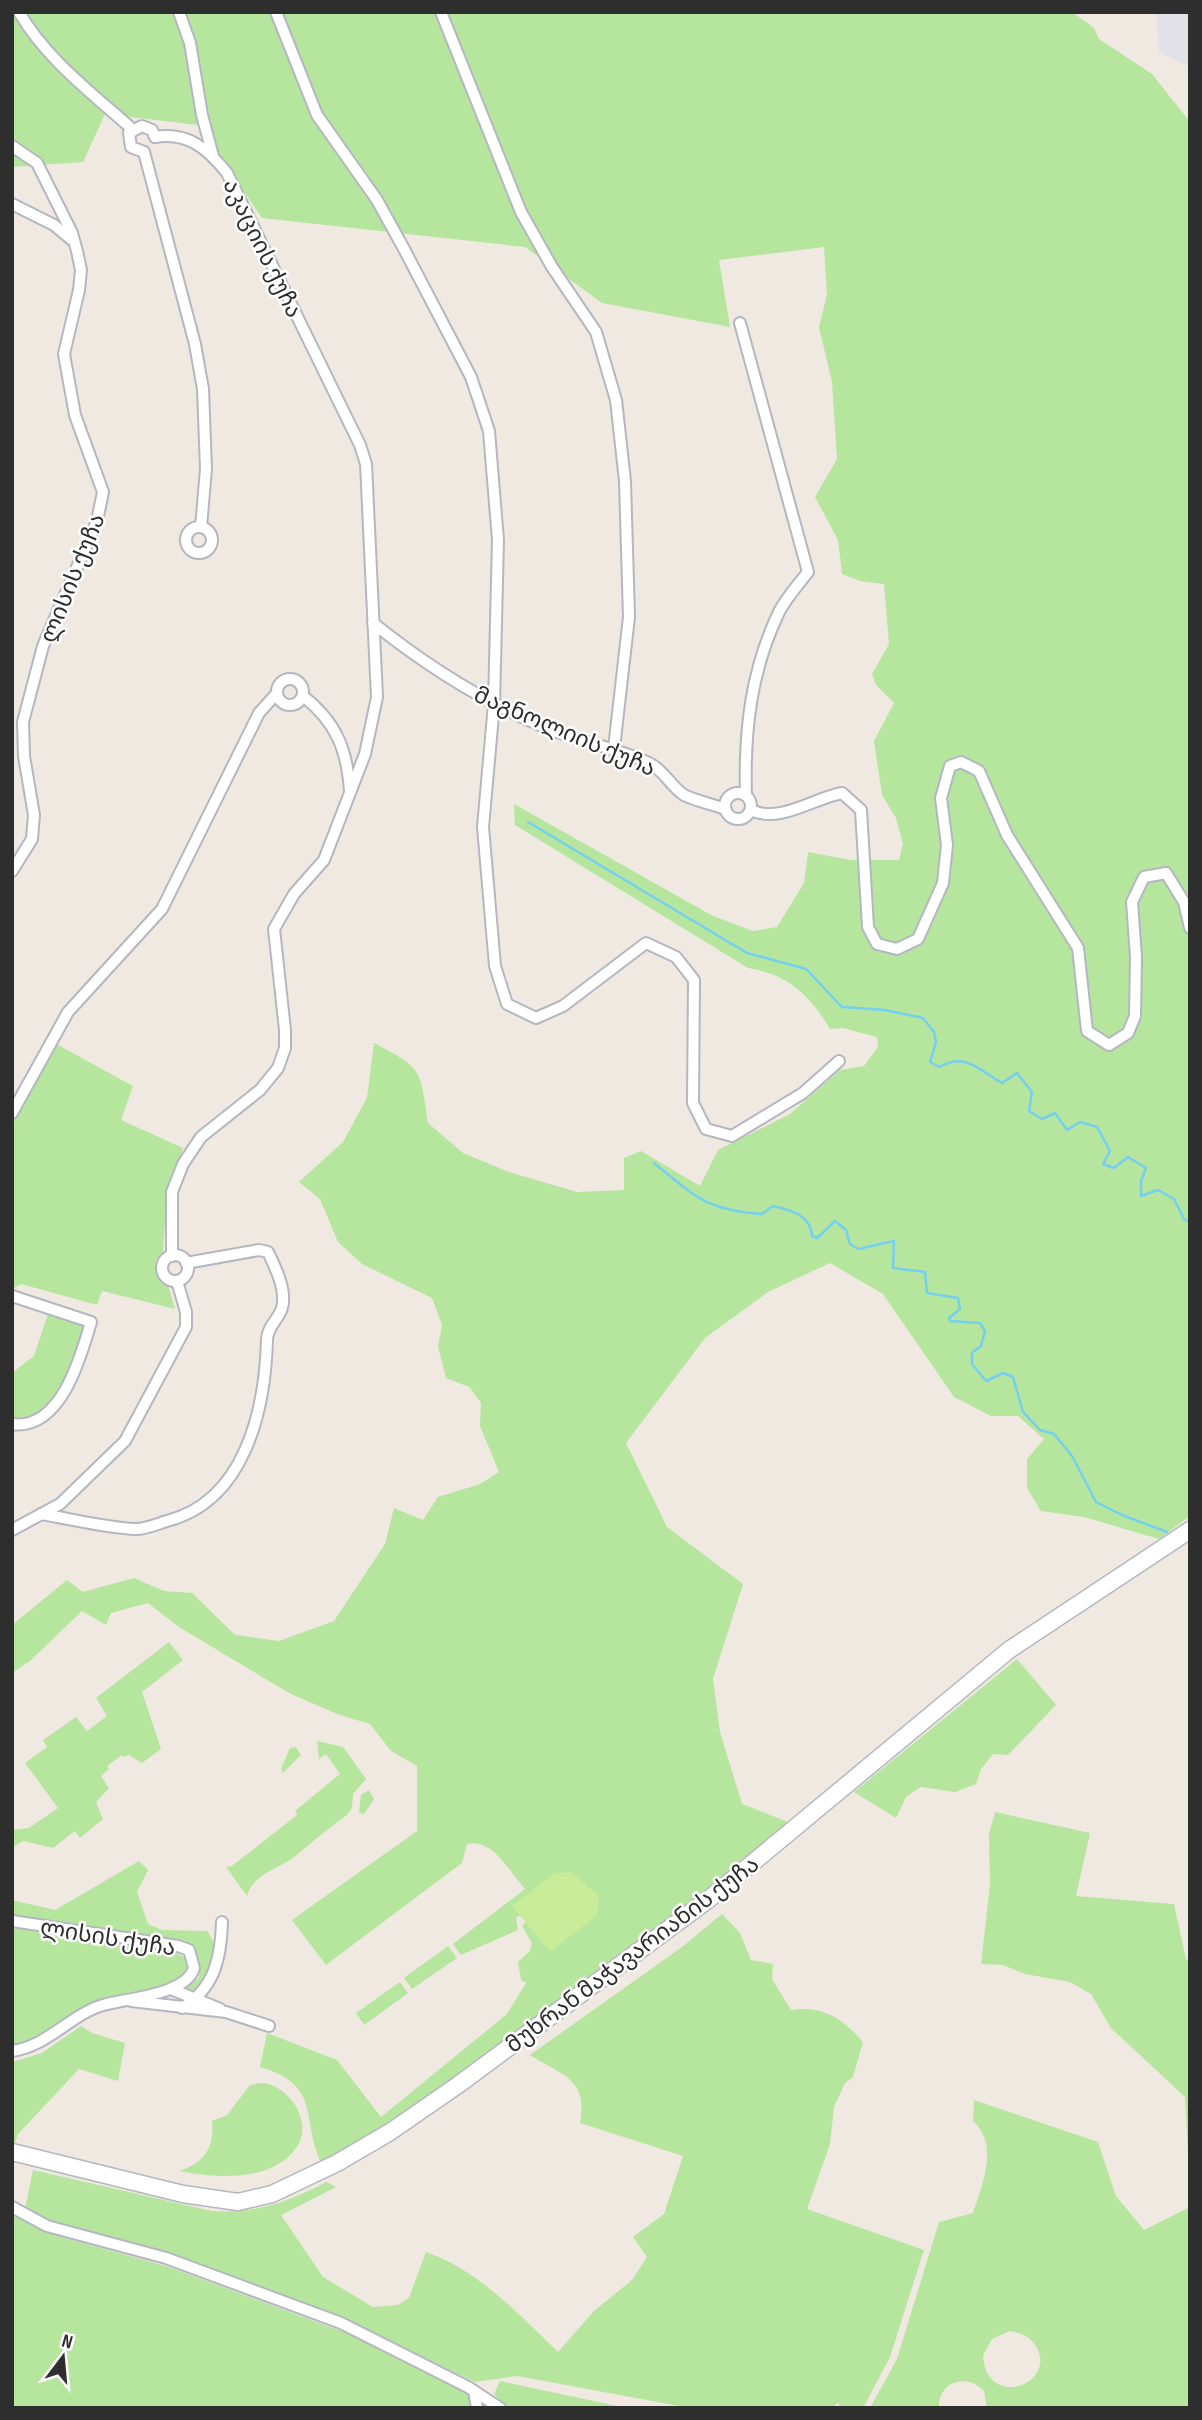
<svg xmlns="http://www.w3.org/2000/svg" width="1202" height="2420" viewBox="0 0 1202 2420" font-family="'Sofia Sans Condensed','Noto Sans Georgian',sans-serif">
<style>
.industrial{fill:#e3e1e8}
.green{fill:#b6e59e;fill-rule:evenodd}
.pitch{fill:#c9ec9a}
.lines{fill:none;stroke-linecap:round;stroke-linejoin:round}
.stream{stroke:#75cff0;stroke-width:2.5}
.street-casing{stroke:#b4b7c1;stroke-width:14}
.secondary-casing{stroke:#b4b7c1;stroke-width:19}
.street{stroke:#fff;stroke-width:10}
.secondary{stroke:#fff;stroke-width:16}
.labels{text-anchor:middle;stroke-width:5;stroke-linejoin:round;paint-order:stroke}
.street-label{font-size:23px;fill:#2e2e2e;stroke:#fff}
</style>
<rect width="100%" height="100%" fill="#efe9e1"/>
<path class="industrial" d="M1153,12H1190V67L1159,53L1157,18Z"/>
<g class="green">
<path d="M12,12H1072L1094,28L1099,39L1152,74L1190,122V1516L1159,1539L1084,1517L1041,1511L1027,1488V1459L1044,1439L1018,1416H991L954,1397L883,1294L830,1263L768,1292L705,1338L626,1443L667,1527L743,1584L713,1679L720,1732L742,1804L788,1822C721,1889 640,1944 563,1999C484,2056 406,2113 322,2164C300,2120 323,2085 260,2067L267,2033L337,2060L381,2117L507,2014L526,1983L521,1980L518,1962L530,1951L532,1943L522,1926L528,1920L523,1913L516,1918L518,1930L461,1955L453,1944L525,1889C509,1871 493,1838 467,1844L462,1863L326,1965L292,1920L417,1831V1766L391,1751L370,1724L337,1714L289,1693L179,1627L148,1603L111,1613L106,1625L82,1611L31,1660L12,1673V1625L67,1580L83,1592L134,1578L164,1591L192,1593L235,1635L279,1641L334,1621L385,1544L394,1508L423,1520L438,1497L480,1484L499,1472L480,1426L481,1403L469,1387L446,1378L438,1347L442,1325L432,1298L362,1264L338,1242L320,1199L299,1182L343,1142L367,1098L374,1043C423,1069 420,1068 428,1123L463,1153L509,1172L577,1192L624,1190V1158L641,1151L700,1186L718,1150L790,1114L840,1070L864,1066L878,1047L877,1037L843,1028L830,1029C810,995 788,974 748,968L515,825L514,804L713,916L753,931L777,927L804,883L808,852L851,860H899L903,844L896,818L882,795L874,741L894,703L876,685L872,674L889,644L884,584L860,581L842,574L838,540L815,497L837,459L832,382L819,327L827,295L824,247L719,260L730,327L602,303L525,247L262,218L198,125L105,114L83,162L12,167Z"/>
<path d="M56,1044L133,1086L121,1120L183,1148L167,1197L163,1251L156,1260L157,1277L168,1285L175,1309L102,1291L97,1305L21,1284L12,1289V1125Z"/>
<path d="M50,1308L91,1322L76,1373L39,1419L12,1424V1373L34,1356Z"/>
<path d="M169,1642L183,1660L142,1692L161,1749L142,1763L129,1755L124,1757L122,1755L107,1766L109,1769L101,1776L109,1788L96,1802L103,1819L80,1838L75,1831L53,1848L23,1841L12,1848V1830L29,1828L58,1808L25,1763L47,1747L43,1740L76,1717L87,1731L107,1716L96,1698Z"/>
<path d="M1017,1659L1056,1705L1008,1755L993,1754L981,1769L976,1784L955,1792L921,1787L906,1797L896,1818L854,1792Z"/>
<path d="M317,1741L343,1747L366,1779L353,1794L352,1808L347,1815C330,1827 314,1840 298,1854C282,1869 254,1871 247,1896L226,1867L232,1866L297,1815L295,1811L340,1774L326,1754L319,1759Z"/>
<path d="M296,1747L301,1755L283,1773L281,1769L290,1748Z"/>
<path d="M369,1790L374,1799L364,1814L359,1813L361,1795Z"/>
<path d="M995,1812L1090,1833L1076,1896L1174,1904L1186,1959L1190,1962V2192L1185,2097L1111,2028L1091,1994L1070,1982L1025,1974L1003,1965L981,1964L990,1885L989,1834Z"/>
<path d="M139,1861L148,1870L137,1892L148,1924L162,1930L207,1931C225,1954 211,1974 194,1992L185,1989L199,1977L200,1963L194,1948L184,1940L133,1937L12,1917V1900L55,1910Z"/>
<path d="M722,1914L740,1933L751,1960L773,1964L772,1979L791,2010C823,2005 843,2019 863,2042L853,2077L845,2083L834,2107L830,2144L807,2209L924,2250L890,2357L863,2408H839V2402L832,2408H690L517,2376L475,2382L346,2320L49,2226L25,2209L33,2170L212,2211C254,2214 289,2202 326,2182L336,2187L281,2215L323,2277L373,2307L398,2305L409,2298L426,2252C478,2270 520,2315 558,2352L594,2311L632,2280L647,2257L633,2237L664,2214L683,2156L580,2123C588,2078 563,2076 530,2055L682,1947Z"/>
<path d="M12,1927L62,1937L174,1952L186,1958L189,1967L187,1976L180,1980L82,2008L38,2040L12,2048Z"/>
<path d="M448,1946L457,1958L412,1989L404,1978Z"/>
<path d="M400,1982L408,1993L364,2025L356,2013Z"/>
<path d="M81,2026L92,2033L125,2043L118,2081L79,2069L18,2134L14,2146L12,2062L42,2053Z"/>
<path d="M261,2083C288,2084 315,2122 296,2148C271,2183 215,2178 179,2171C203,2164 215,2148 212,2121L227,2115L250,2085Z"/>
<path d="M974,2100L1098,2142L1116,2196L1144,2230L1190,2207V2408H987L984,2391C967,2373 938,2381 939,2408H870L897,2359L939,2222L973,2213C983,2183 999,2144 973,2121ZM1010,2331C1022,2333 1031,2337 1037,2348C1056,2386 986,2409 983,2356L992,2339Z"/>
<path d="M12,2212L54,2235L169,2267L349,2334L414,2367L441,2376L464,2389L479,2408H12Z"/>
<path d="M500,2381L626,2408H507L494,2394Z"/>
</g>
<path class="pitch" d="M571,1872L599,1896L597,1915L550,1952L512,1906L555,1873Z"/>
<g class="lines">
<g class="stream">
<path d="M528,822L747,953L806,969L842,1007L885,1010L923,1018L934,1032L936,1042L930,1062L939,1067C966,1052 977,1069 1002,1083L1017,1073L1032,1092L1029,1111L1042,1119L1055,1113L1067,1130L1080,1122L1097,1127L1110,1151L1103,1164L1114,1168L1128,1157L1146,1168L1141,1181V1196L1158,1190L1174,1199L1184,1219L1190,1222"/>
<path d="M654,1163C696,1197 706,1210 762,1214L773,1206C790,1210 811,1215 812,1236L817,1238L835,1221L846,1230L850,1244L858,1249L894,1241L893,1268L925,1272L927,1293L958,1298L960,1309L949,1318L950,1321L980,1323L985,1331L981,1346L972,1353V1364L986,1381L1003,1373L1013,1377L1023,1412L1040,1430L1054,1434L1072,1456L1096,1502L1122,1515L1167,1532"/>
</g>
<g class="street-casing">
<g id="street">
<path d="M19,12C46,59 93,94 132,129"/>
<path d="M179,12L190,43L202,115L213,156"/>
<path d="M276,12L317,115L377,200L404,249L471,377L489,431L498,540L494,704L483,827L495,966L507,1004L536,1018L563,1006L646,943L676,957L694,980L693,1103L706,1129L732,1136L803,1093L839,1061"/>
<path d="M441,12L521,212L552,267L596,332L616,400L625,481L629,617L614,748"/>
<path d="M155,137C188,132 207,148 227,173L360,445L366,464L377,697L365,754L324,860L294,894L274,929L285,1030V1048L278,1068L260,1090L201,1137L183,1164L172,1192V1256"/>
<path d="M12,146L37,163L72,233L77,251L81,270L79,290L64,354L75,415L103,492L97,521L43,646L23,722L24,756L34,815L32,839L12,871"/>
<path d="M144,152L195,344L203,389L206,469L201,527"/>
<path d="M144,152L131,147L129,133L142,126L152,130L155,137"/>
<path d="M12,204L54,225L72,240"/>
<path d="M740,323L808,572C798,585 786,598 779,612C751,670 744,731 746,795"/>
<circle cx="199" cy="540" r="13"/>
<path d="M373,623C428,667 486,704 552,730C584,743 617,748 649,763C664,770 671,787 684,795C696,801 712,804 725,809"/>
<circle cx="290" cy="692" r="13"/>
<path d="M303,696C336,722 347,749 350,791"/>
<circle cx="738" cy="806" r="13"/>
<path d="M751,810C779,824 814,798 842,793L861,810L868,927L877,944L897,949L918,939L943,883L947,845L941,798L950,766L961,762L979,771L1007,835L1078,948L1087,1031L1109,1045L1128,1033L1135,1016L1136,957L1132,902L1144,877L1166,873L1184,902L1190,928"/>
<path d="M12,1113L68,1012L162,909L259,713L277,693"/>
<circle cx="175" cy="1268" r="13"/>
<path d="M12,1296L91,1322C81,1356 61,1431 12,1424"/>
<path d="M41,1514C72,1519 105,1528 136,1529C146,1529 157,1524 167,1521C245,1501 265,1410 267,1340C267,1327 278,1320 282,1308C287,1290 275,1267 268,1252L259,1250L186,1263"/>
<path d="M12,1530L60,1504L125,1441L186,1327V1312L177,1281"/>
<path d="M12,1921L178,1946L189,1950L194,1968C186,1995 127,1998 103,2005C70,2015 48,2046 12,2051"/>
<path d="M171,1989L220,2009"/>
<path d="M131,2001L226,2012L269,2026"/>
<path d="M182,2008C215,1988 221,1957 222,1922"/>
<path d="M12,2207L47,2226L166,2258L341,2323L468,2387L474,2391L477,2408"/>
<path d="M474,2391L500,2408"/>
</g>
</g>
<g class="secondary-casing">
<path id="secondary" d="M12,2152L183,2194L238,2202L272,2194L337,2163L390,2132L458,2085L709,1899L1009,1650L1190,1530"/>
</g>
<use href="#street" class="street"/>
<use href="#secondary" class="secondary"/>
</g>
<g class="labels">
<g class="street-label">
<text transform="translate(263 248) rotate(64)" y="8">აკაციის ქუჩა</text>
<text transform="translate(72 578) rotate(-68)" y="8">ლისის ქუჩა</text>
<text transform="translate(565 731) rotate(23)" y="8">მაგნოლიის ქუჩა</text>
<text transform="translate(108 1937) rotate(9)" y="8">ლისის ქუჩა</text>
<text transform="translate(632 1954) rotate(-37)" y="8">მუხრან მაჭავარიანის ქუჩა</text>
</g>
</g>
<rect width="1202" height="2420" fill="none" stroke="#2e2e2e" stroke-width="28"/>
<g transform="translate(63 2357) rotate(16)" stroke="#ffffff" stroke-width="5" paint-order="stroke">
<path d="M0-5L12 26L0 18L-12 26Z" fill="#2e2e2e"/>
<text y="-10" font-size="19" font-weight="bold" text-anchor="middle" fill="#2e2e2e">N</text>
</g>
</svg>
